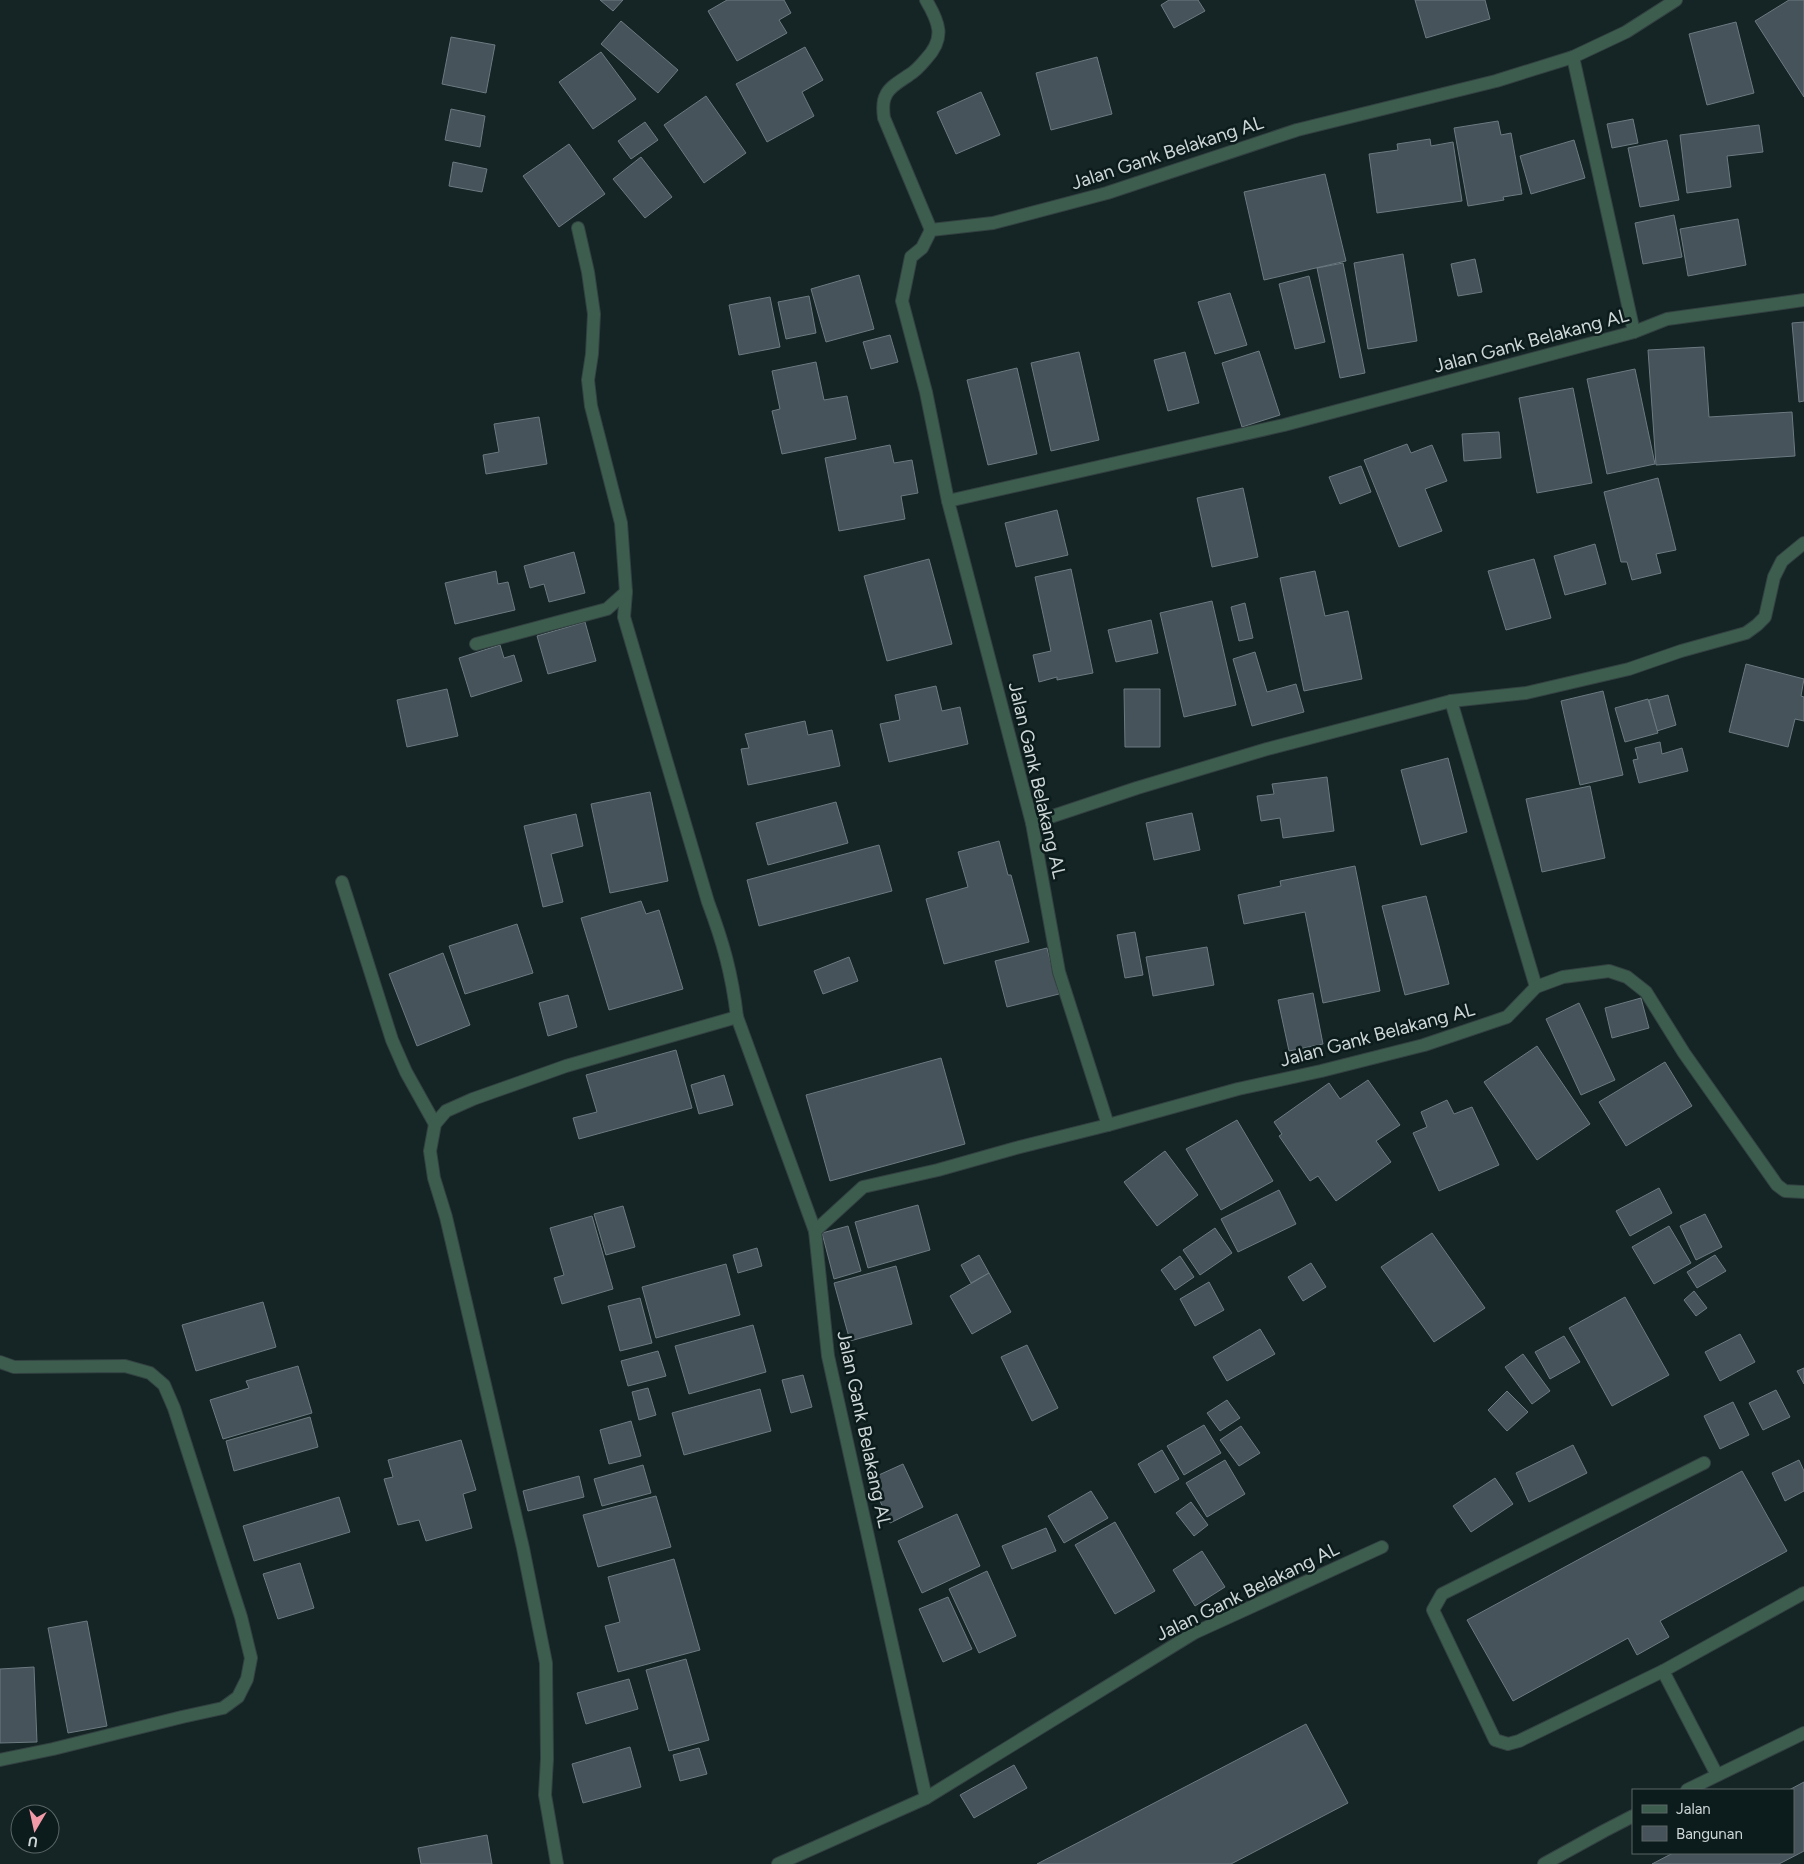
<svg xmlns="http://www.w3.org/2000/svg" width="1804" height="1864" viewBox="0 0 1804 1864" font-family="Figtree,sans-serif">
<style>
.building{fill:#46535a;stroke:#6c7a81}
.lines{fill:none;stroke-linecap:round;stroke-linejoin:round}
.lane-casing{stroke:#334141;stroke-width:14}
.street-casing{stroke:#334141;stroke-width:14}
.lane{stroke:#3d5e4f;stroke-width:12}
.street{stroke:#3d5e4f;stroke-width:12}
.labels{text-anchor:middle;stroke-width:5;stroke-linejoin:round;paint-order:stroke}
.street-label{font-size:19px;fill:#ced7d7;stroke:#0c1b1b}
</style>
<rect width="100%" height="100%" fill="#152425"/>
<g class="building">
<path d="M600,0H623L613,11Z"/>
<path d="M727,0H784L791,13L779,20L787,33L737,61L708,11Z"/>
<path d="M1169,0H1198L1205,11L1174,28L1161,5Z"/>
<path d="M1415,0H1485L1490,19L1426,38Z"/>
<path d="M1789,0H1804V97L1755,21Z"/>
<path d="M621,21L678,70L658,93L601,44Z"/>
<path d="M1736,22L1754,93L1707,105L1689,34Z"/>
<path d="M451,37L495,45L486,93L442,84Z"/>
<path d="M805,47L823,80L802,92L814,116L767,142L736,84Z"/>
<path d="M601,52L636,99L593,129L559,82Z"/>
<path d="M1097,57L1112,114L1051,130L1036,73Z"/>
<path d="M981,92L1000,135L956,154L937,112Z"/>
<path d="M706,96L746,153L704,183L664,125Z"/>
<path d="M451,109L485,116L480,147L445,140Z"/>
<path d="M1633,119L1638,143L1612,148L1607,124Z"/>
<path d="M1498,121L1501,135L1511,133L1522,194L1503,197L1504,200L1468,206L1454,128Z"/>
<path d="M645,122L658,140L631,159L618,141Z"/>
<path d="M1759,125L1763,152L1727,156L1731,187L1687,193L1680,135Z"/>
<path d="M1430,139L1431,146L1453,142L1462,201L1377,213L1369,154L1398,150L1397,144Z"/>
<path d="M1574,140L1585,178L1531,194L1520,156Z"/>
<path d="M1667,140L1679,200L1640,207L1628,148Z"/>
<path d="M569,144L605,194L559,227L523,176Z"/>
<path d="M641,157L672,197L645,218L613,179Z"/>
<path d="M453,162L487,169L482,192L449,186Z"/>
<path d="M1325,174L1346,261L1264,280L1244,192Z"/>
<path d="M1674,215L1682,257L1643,264L1635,223Z"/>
<path d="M1738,219L1746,265L1688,276L1680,229Z"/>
<path d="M1403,254L1417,341L1368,349L1354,263Z"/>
<path d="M1475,259L1482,292L1458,296L1451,264Z"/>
<path d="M1343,263L1365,373L1340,378L1317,268Z"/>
<path d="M859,275L874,329L826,342L811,289Z"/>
<path d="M1309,276L1325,342L1295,349L1279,284Z"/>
<path d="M1230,293L1247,345L1215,354L1198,302Z"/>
<path d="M809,296L816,333L786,339L778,302Z"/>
<path d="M770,297L780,347L739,355L729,305Z"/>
<path d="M1804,322V401L1799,402L1792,323Z"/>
<path d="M890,335L898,362L871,369L863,342Z"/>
<path d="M1704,347L1709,417L1792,412L1795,456L1656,465L1648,350Z"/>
<path d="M1259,351L1280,415L1242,427L1222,363Z"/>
<path d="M1079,352L1099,440L1051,451L1031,363Z"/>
<path d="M1185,352L1199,403L1168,411L1154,360Z"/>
<path d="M816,362L824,400L847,396L856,439L782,454L772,411L780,409L772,371Z"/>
<path d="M1017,368L1037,454L988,465L967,380Z"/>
<path d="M1635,369L1655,464L1607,474L1587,379Z"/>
<path d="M1573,388L1592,483L1537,493L1519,398Z"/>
<path d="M539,417L547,464L486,474L483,455L499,452L494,424Z"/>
<path d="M1499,432L1501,458L1464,461L1462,434Z"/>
<path d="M1407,444L1411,453L1432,445L1447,481L1425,489L1442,531L1399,547L1364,460Z"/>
<path d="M890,445L894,463L912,460L918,493L901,496L905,519L839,531L825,458Z"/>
<path d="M1361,466L1371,492L1340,504L1329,477Z"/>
<path d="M1658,478L1676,550L1656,554L1661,573L1632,580L1627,562H1621L1604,492Z"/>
<path d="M1243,488L1258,557L1212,567L1197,498Z"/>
<path d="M1057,510L1068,555L1016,567L1005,523Z"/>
<path d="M1595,544L1606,584L1565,595L1554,556Z"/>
<path d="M574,552L585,593L549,602L544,584L530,588L524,566Z"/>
<path d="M929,559L952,644L887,661L864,576Z"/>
<path d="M1534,559L1551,618L1506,630L1488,571Z"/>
<path d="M1071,569L1093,673L1057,680V677L1039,682L1033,655L1051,651L1035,577Z"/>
<path d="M496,571L498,584L508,582L515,610L455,624L445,583Z"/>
<path d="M1315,571L1325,616L1348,611L1362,679L1304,691L1280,578Z"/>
<path d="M1212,601L1236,705L1184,717L1160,613Z"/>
<path d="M1245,603L1253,638L1239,641L1231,607Z"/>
<path d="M1151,620L1158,653L1116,662L1108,630Z"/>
<path d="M585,622L596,661L548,674L537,636Z"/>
<path d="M500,645L504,658L514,655L522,681L471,697L459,658Z"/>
<path d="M1255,652L1267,692L1296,684L1304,712L1252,726L1233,659Z"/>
<path d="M1746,664L1804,679L1801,696L1804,697V721L1795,719L1788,747L1729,732Z"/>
<path d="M936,686L942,711L960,707L968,744L889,762L880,724L900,720L895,695Z"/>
<path d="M447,689L458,736L407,747L397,700Z"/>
<path d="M1124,689H1160V747H1125Z"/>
<path d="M1603,691L1623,775L1580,785L1561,701Z"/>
<path d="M1668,695L1676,725L1657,731L1649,700Z"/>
<path d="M1648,699L1658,733L1625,742L1615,708Z"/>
<path d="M805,721L808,735L832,730L840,766L748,785L741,749L749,748L745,734Z"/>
<path d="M1660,742L1662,754L1682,748L1688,771L1639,783L1633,760L1638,759L1635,748Z"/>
<path d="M1448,758L1467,832L1421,845L1401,770Z"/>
<path d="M1327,777L1334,831L1283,838L1280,818L1261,821L1257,796L1274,794L1272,784Z"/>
<path d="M1590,786L1605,858L1542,872L1526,799Z"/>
<path d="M650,792L668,881L610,893L591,804Z"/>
<path d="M836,802L848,843L768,865L756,823Z"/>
<path d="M1192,813L1200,850L1154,860L1146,823Z"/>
<path d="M576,814L583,846L551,854L563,902L543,907L524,826Z"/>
<path d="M999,841L1008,875H1011L1029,942L944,964L926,899L968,887L958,852Z"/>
<path d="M879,845L892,891L759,926L747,880Z"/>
<path d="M1355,866L1380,991L1323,1003L1305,912L1244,924L1238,895L1281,886L1280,881Z"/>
<path d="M1426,896L1449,984L1405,995L1382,906Z"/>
<path d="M641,901L646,914L659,910L683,989L609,1010L581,918Z"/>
<path d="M517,924L533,973L465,994L449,946Z"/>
<path d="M1135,932L1143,975L1125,978L1117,935Z"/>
<path d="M1207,947L1214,985L1153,996L1146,957Z"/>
<path d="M1047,948L1059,994L1007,1007L995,961Z"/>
<path d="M443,953L470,1025L417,1046L389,974Z"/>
<path d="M849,957L858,981L823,994L814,971Z"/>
<path d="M1313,993L1323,1044L1289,1051L1278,1000Z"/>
<path d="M568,995L577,1027L548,1036L539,1003Z"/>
<path d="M1641,998L1649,1028L1612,1038L1605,1008Z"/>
<path d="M1579,1003L1615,1080L1581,1095L1546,1019Z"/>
<path d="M1537,1046L1590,1124L1537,1160L1484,1082Z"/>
<path d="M676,1050L692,1108L579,1139L573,1118L597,1112L586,1075Z"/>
<path d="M941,1058L965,1144L830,1181L806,1095Z"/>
<path d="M1665,1062L1692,1106L1626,1146L1599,1102Z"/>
<path d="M724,1075L733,1105L699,1114L691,1085Z"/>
<path d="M1368,1080L1400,1125L1376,1141L1391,1162L1336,1201L1318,1176L1310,1181L1279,1136L1282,1134L1274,1122L1329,1083L1340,1099Z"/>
<path d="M1447,1100L1454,1114L1472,1107L1499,1165L1439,1191L1413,1133L1427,1127L1421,1112Z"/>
<path d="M1237,1120L1273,1181L1221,1210L1186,1149Z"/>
<path d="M1165,1151L1198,1195L1157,1226L1124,1182Z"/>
<path d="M1659,1188L1672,1213L1630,1236L1616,1211Z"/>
<path d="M1279,1190L1296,1224L1238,1252L1221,1219Z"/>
<path d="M918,1205L930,1250L868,1268L855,1222Z"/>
<path d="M623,1206L635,1247L606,1255L594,1214Z"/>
<path d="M1705,1214L1722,1247L1696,1260L1680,1226Z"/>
<path d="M592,1216L613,1289L562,1304L554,1278L564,1275L550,1228Z"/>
<path d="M848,1226L861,1271L834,1279L822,1233Z"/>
<path d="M1669,1226L1691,1263L1654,1284L1632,1247Z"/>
<path d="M1215,1228L1232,1253L1200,1275L1183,1250Z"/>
<path d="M1432,1233L1485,1308L1434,1342L1381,1267Z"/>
<path d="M757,1248L762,1266L738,1273L733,1255Z"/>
<path d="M979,1255L989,1273L971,1283L961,1265Z"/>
<path d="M1715,1255L1726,1271L1697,1288L1687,1272Z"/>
<path d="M1180,1256L1194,1277L1175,1290L1161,1270Z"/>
<path d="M1311,1263L1326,1287L1303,1301L1288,1277Z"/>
<path d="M726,1264L740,1315L656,1338L642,1287Z"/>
<path d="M896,1266L912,1324L850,1341L834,1283Z"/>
<path d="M989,1273L1011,1312L972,1334L950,1296Z"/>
<path d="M1209,1282L1224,1310L1195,1326L1180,1299Z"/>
<path d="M1694,1291L1707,1308L1696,1316L1684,1300Z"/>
<path d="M1625,1297L1669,1375L1612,1406L1569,1328Z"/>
<path d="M640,1298L652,1343L620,1351L608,1306Z"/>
<path d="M263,1302L276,1347L196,1371L182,1325Z"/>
<path d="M753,1325L766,1372L689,1394L675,1346Z"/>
<path d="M1260,1329L1275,1354L1227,1381L1213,1357Z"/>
<path d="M1740,1334L1755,1362L1720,1381L1705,1352Z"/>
<path d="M1564,1336L1580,1362L1550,1379L1535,1352Z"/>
<path d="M1027,1345L1058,1408L1032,1421L1001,1357Z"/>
<path d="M658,1351L666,1376L628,1386L621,1361Z"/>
<path d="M1523,1354L1550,1391L1532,1404L1505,1367Z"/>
<path d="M298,1366L312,1413L223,1439L210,1400L249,1388L246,1381Z"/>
<path d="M1804,1368V1384L1797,1371Z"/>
<path d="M803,1375L812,1407L791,1413L782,1380Z"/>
<path d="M648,1388L656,1415L639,1420L632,1392Z"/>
<path d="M760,1389L771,1431L684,1455L672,1413Z"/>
<path d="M1776,1390L1790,1417L1763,1430L1749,1403Z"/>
<path d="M1507,1391L1528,1412L1507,1431L1488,1410Z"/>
<path d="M1227,1400L1240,1418L1220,1431L1207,1413Z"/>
<path d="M1733,1402L1749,1435L1720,1449L1704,1416Z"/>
<path d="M310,1417L318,1447L234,1471L226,1441Z"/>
<path d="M631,1421L641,1456L609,1464L600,1430Z"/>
<path d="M1204,1425L1221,1453L1184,1475L1167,1446Z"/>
<path d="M1241,1426L1260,1453L1239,1466L1220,1440Z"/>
<path d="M461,1440L476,1490L463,1494L472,1528L426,1541L419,1520L398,1525L384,1479L393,1477L388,1460Z"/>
<path d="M1573,1445L1587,1473L1529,1502L1516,1473Z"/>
<path d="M1162,1450L1179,1479L1155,1493L1138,1464Z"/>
<path d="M1225,1460L1245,1494L1207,1517L1186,1483Z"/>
<path d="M1799,1460L1804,1471V1491L1785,1501L1772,1473Z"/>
<path d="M903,1464L923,1507L890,1523L870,1479Z"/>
<path d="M643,1465L651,1493L602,1506L594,1479Z"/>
<path d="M1742,1471L1787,1551L1660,1621L1669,1637L1637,1655L1628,1638L1513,1701L1467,1620Z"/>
<path d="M579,1476L584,1497L528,1511L523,1491Z"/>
<path d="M1495,1478L1513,1504L1471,1532L1453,1506Z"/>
<path d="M1091,1491L1108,1518L1064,1543L1048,1516Z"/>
<path d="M656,1496L671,1547L598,1567L583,1515Z"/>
<path d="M339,1497L350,1532L254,1561L243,1526Z"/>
<path d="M1191,1502L1208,1525L1194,1536L1176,1513Z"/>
<path d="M957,1514L980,1566L922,1593L898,1541Z"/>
<path d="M1115,1522L1155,1591L1115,1614L1075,1545Z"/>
<path d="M1046,1528L1056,1551L1012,1569L1002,1546Z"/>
<path d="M1202,1551L1225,1587L1195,1606L1173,1570Z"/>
<path d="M674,1559L700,1650L618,1672L605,1626L620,1622L608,1577Z"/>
<path d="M300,1563L314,1608L278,1619L263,1574Z"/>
<path d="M987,1571L1016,1636L979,1653L949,1589Z"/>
<path d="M948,1597L972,1649L943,1662L919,1609Z"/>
<path d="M87,1621L107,1726L68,1733L48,1628Z"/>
<path d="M686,1659L709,1740L669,1751L646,1670Z"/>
<path d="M34,1667L37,1742L0,1743V1669Z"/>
<path d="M629,1679L638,1709L586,1724L577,1693Z"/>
<path d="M1306,1724L1348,1803L1231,1864H1037Z"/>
<path d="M630,1747L641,1787L583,1803L572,1764Z"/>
<path d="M699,1748L707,1774L680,1781L673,1755Z"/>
<path d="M1014,1765L1027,1788L974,1818L960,1795Z"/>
<path d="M1804,1782V1851L1779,1864H1652L1673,1853H1793V1790H1789Z"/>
<path d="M487,1835L492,1864H421L418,1848Z"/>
</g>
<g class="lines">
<g class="lane-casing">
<g id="lane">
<path d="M1704,1463L1442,1594L1433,1610L1495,1740L1508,1744L1519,1741L1663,1671L1802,1594"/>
<path d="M1663,1671L1717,1775"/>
</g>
</g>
<g class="street-casing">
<g id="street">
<path d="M926,0C939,22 946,38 926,59C921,65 916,71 909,75C902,80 889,87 886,95C882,102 883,111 884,118L931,230"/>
<path d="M1573,57L1634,332"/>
<path d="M948,501L926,392L902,301L911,257L922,248L931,230L993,223L1107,193L1297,130L1496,81L1573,57L1626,32L1676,0"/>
<path d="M626,592L624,617L708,902C723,942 732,974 737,1017L815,1231L828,1356L926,1798"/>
<path d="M476,644L607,609L626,592L621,523L591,406L588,380L592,354L594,314L588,272L578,228"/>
<path d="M1451,701L1536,987"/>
<path d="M1032,823L1137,788L1267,749L1451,701L1526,693L1629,669L1681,651L1746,633L1757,625L1765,617L1774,577L1782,561L1804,543"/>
<path d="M342,882L392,1040L406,1072L435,1124"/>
<path d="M1108,1125L1059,972L1032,823L948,501L1284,425L1634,332L1667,319L1804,300"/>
<path d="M815,1231L863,1187L938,1170L1016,1148L1108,1125L1238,1089L1321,1071L1424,1045L1507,1017L1536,987L1563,977L1609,971L1627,977L1646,992L1684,1053L1777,1185L1785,1191L1804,1192"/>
<path d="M0,1362L14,1367L125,1366L150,1373L164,1385L174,1408L241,1617L251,1658L247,1679L238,1697L223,1708L182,1717L53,1749L0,1760"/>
<path d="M1802,1594L1804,1593"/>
<path d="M1687,1790L1804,1733"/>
<path d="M557,1864L545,1795L547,1759L546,1663L523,1548L446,1217L434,1178L430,1151L435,1124L446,1111L473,1099L566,1066L737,1017"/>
<path d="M778,1864L926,1798L1194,1633L1382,1547"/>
<path d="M1544,1864L1604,1831L1633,1816"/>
</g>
</g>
<use href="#lane" class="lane"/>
<use href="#street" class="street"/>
</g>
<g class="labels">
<g class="street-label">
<text transform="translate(1167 152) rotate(-18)" y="7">Jalan Gank Belakang AL</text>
<text transform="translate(1531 340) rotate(-15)" y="7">Jalan Gank Belakang AL</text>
<text transform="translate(1038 780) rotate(77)" y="7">Jalan Gank Belakang AL</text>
<text transform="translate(1377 1034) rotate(-15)" y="7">Jalan Gank Belakang AL</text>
<text transform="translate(865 1429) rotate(78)" y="7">Jalan Gank Belakang AL</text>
<text transform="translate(1247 1591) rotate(-26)" y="7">Jalan Gank Belakang AL</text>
</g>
</g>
<rect x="1632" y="1789" width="162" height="65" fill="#0c1b1b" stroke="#5a6666"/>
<rect x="1642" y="1805" width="25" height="8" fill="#3d5e4f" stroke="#5a6666"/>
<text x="1676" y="1814" font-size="15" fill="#ced7d7">Jalan</text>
<rect x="1642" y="1826" width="25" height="15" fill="#46535a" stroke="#5a6666"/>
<text x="1676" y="1839" font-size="15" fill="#ced7d7">Bangunan</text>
<g transform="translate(35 1829) rotate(189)"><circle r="24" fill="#0c1b1b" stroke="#5a6666"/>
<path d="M0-4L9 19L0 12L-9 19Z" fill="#f39aa9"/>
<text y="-8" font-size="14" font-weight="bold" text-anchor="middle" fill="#ced7d7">U</text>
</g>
</svg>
